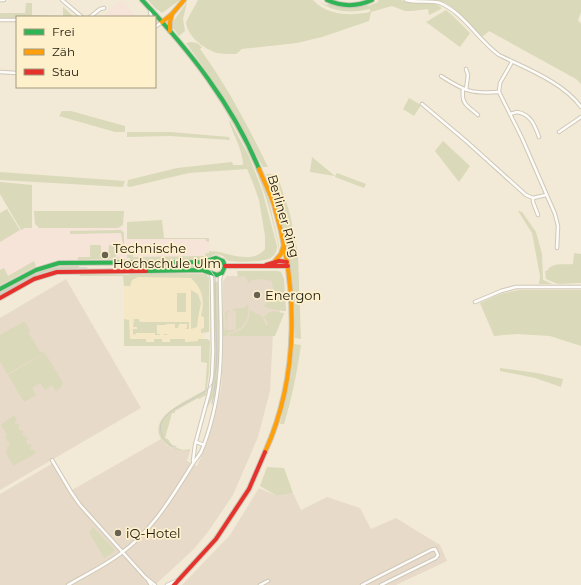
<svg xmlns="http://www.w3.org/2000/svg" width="581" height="585" viewBox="0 0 581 585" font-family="Montserrat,sans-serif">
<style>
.commercial{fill:#e8dac9}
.built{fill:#f5e8c7}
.education{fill:#f6e4d9}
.green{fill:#dad9ba}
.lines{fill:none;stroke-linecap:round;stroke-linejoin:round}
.street-casing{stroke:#cfc8b9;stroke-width:4.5}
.fast-casing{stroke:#cfc8b9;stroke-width:6}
.slow-casing{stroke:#cfc8b9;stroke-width:6}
.jam-casing{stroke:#cfc8b9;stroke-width:6}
.street{stroke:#fdfcf9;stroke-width:2.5}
.fast{stroke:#30b455;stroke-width:4}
.slow{stroke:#ff9f0a;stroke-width:4}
.jam{stroke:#e5322d;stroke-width:4}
.tram{stroke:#cdcbc5;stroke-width:1}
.poi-dot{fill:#686252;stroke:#fdf0cb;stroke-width:1.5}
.labels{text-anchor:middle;stroke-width:3.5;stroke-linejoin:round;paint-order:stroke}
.street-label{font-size:13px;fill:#1d180b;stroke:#fdf0cb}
.poi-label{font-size:13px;fill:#1d180b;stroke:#fdf0cb;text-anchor:start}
</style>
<rect width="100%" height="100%" fill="#f2ead6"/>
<g class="commercial">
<path d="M227,276H274L281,308L273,334L270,391L258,437L233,495L208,532L193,550L155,585H0V494L55,462L72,490L161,439L166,445L172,448L179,450L190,451L187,461L197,466L207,443L216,411L221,389L223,352V281Z"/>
<path d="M66,279L141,408L0,490V318Z"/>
<path d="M259,488L277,496L293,493L301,510L327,497L360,508L371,529L396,518L440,545L447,561L396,585H182L230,535Z"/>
</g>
<path class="built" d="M124,276H197L207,293V333H204V346H124Z"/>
<g class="education">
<path d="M122,0L136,17H101L110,11L109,9Z"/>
<path d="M124,227V239L209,238V257L204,259L58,261L34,267L5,282L0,273V242L23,228Z"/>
</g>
<g class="green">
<path d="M148,0H180L162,13L155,8Z"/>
<path d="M198,0H313C328,16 351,16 370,12V9C353,13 334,13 320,2L326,5L330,4L352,8L367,5L368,6L378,2V0H401L408,3H427L435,4L441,7V9L429,15L428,9L412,11H405L392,6L371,12L369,21L322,37L297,43L242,49L236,54C230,54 223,54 217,53C204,49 187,36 186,22Z"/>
<path d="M435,0H581V12L578,20L581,24V84L576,79L489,31L481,38L453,8L446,3Z"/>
<path d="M187,2L183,19L185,31L179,36L173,28L172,23Z"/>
<path d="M26,3H32V15L63,16V7L74,17H17V19H0V13H25Z"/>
<path d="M446,10L453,16L470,33L460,47L426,22Z"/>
<path d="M191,42L197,43L202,47L200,49C227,86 248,126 268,167H263L233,112L209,75L186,43Z"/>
<path d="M203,77L229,113L252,154L269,201L279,245L278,255C278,252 279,248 278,244C264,177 242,133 203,77Z"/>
<path d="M409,98L421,105L414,116L403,109Z"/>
<path d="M62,111H71L125,126V132H115L59,116Z"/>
<path d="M229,121H230L249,156L262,190L277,246C277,250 276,254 272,257C264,263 238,262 228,261L223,256L216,254L204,259H130V258H127V255L133,254V257L205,256L206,253H209V242L206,241V239H127V222L162,220L164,238H209V251C227,251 251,266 265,249V236L259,200L253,183L247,169L189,173L130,187L127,186L128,180L177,168L232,162L233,165H243C243,150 233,135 229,121Z"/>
<path d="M127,132H170L229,137L230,140L170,136L127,137Z"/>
<path d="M443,141L470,166L459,182L435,151Z"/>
<path d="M312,157L335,176L337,173L366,184L364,188L335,177V176L310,172Z"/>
<path d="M0,172L125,181L123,187L0,180Z"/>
<path d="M266,174H277L290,214L298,254L301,339L295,338C296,280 286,228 266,174Z"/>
<path d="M0,182L32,185V228H25L21,230L0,194Z"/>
<path d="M7,209L20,230L0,242V213Z"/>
<path d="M34,211H124L123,225L118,228H39L35,224Z"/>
<path d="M518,211L522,212L536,232L542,254L543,280L552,284H539L540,276L532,233Z"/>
<path d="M121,230L124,233V250L121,233L70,234V231Z"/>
<path d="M90,245H101V257H108L109,245H116V257L122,258L78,260V257H90Z"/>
<path d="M574,253L581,254V283L558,284L546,279L545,271H547C551,262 565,265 573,264Z"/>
<path d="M34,261L36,266L0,285V270L4,268L8,276Z"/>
<path d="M201,263V269H146L141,268L142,265L144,264Z"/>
<path d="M75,264L79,265V268L55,271L0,297V290L30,273L46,268L45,267Z"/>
<path d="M237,271H278L281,272L284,279L286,311H283L268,308L264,306C270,299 276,289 271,281L262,279L251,280V282L248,283L247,281L248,280L246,279L245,276L238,277Z"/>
<path d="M130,273L206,274L209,278V332L201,333V329L204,328V317L201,316C205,301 203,289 191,278L138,277L132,280L130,286H124L123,276H80L79,274L129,275Z"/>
<path d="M213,282H219C219,301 224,389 213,400L215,389L212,399L207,408L206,407L215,364L213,363Z"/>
<path d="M191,290L198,294L201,303L198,318L197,327L191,329Z"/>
<path d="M519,290H581V346L550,336L517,334L494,336L480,303L500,294Z"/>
<rect x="177" y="293" width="9" height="19"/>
<path d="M248,305C250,319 243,331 228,333V336H223V313L224,330L227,329L225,312L229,311L230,312L227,313V330H236V311H233V309L243,308Z"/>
<path d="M250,310L263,317L266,326L268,323L264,317C272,309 273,311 284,313V314L275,336H229V334C243,332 249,324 250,310Z"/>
<path d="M124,319L129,320L130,339H146V342H154V339H162V342H170V339H185V342L198,341V339H207L210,341L209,372L206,395L199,399L198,398L175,411V413H172L165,438L168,439L173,447L184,450L190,449V451C180,451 169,449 162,440C146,416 189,400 205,390L207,363L201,362V346H124Z"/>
<path d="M134,319H139L140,322H189V329H185L187,328V324H179L178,328H175V324H166V334L169,335H165L163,334H166V325H157V334H160V335H155V333H136L135,335L133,334V329H137V327H133Z"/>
<path d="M23,322L26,323L30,331L28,332L40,352L42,351L44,353L7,374L0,361V335Z"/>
<path d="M294,344L301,345C297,372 292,398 284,424H280L291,375Z"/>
<path d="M45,353L63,383L61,387L56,391L52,385L45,390L40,383L32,388L36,395L24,402L8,375Z"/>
<path d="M500,368L537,373L563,379L561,387L535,378L500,371Z"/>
<path d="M14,415L17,420L14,422L16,424L18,423L20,426L18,427L20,431L22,430L24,432L22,434L24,437L26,436L28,439L26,441L28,445L30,444L32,446L30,448L31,451L34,449L35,452V454L13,466L6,453L10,442L7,441L5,437L7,434L1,425Z"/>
<path d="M267,467L284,468L293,493L277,496L260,486Z"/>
<path d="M93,527L115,550L114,552L104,558L89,532Z"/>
</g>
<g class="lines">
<g class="street-casing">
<g id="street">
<path d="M0,0H4"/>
<path d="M62,0L82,17"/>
<path d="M406,0C417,3 429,0 440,3C464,13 478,40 499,55C525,68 563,82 581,107"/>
<path d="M150,10L151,17"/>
<path d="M90,17L100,9L104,8"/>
<path d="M0,20H17"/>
<path d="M155,27L162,22"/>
<path d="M512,62L500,83L499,92L522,138L555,214L558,226L557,248"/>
<path d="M0,72L17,73"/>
<path d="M441,76C464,91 472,94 499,92"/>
<path d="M463,89C461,105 468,106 478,115"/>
<path d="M466,90L468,75L466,69"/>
<path d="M422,104L466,141L526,195L533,198L546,195"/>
<path d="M510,114L517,112C531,114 535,126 539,137"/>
<path d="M559,132L581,117"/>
<path d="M533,198V202L538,215"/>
<path d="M475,302L501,291L516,287H581"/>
<path d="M196,442L204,445"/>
<path d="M52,460L71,492L80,505L145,577L155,585"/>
<path d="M193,461L195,445L209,393L212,376L213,352L212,279L211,274"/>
<path d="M148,580L151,585"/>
<path d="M68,585C85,575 104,566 120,554C152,531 172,497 192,465C195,460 198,457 201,452C210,431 217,402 219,379C223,346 220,312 220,279L221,275"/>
<path d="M167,585L176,581"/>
<path d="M260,585L268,581"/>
<path d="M362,585L431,550L435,549L438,555L436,558L381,585"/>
</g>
</g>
<g class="fast-casing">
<g id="fast">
<path d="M142,0C189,50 233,105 259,169"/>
<path d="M327,0C342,7 357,7 372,0"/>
<path d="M0,289L36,270L59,263L203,262L216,258L223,261L225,266L222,273L217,275L202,270L146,271"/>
</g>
</g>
<g class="slow-casing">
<g id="slow">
<path d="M162,22L172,14L184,0"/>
<path d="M170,31V22L172,14"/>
<path d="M259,169C264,181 270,193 274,205C298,285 300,375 265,452"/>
<path d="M275,261L281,254L284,245"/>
</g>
</g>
<g class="jam-casing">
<g id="jam">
<path d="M266,265L279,261L287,262"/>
<path d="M225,266H288"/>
<path d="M0,298L34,279L57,272L146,271"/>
<path d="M174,585L216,539L249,489L265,452"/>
</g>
</g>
<use href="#street" class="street"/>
<use href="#fast" class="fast"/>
<use href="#slow" class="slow"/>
<use href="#jam" class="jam"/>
<g class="tram">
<path d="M134,267H204L211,271L215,277C216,291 215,306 216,320C216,336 219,367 213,382C204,402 151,408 162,435C165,442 170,445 176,447"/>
<path d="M0,294C17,285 34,273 53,269C64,267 76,268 87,268"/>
<path d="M212,404L216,380"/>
</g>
</g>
<g class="poi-dot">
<circle cx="105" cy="255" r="4"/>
<circle cx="257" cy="295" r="4"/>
<circle cx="118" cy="533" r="4"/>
</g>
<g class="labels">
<g class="street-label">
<text transform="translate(284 216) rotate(74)" y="5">Berliner Ring</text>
</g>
<g class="poi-label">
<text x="113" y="253">Technische<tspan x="113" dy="15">Hochschule Ulm</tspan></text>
<text x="265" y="300">Energon</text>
<text x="126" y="538">iQ-Hotel</text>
</g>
</g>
<rect x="16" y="16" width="140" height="72" fill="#fdf0cb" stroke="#a39a7e"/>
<rect x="24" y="29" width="20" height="6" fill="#30b455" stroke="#a39a7e"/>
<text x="52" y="36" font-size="12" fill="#1d180b">Frei</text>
<rect x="24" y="49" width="20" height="6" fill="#ff9f0a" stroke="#a39a7e"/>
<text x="52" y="56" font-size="12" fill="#1d180b">Zäh</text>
<rect x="24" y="69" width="20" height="6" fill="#e5322d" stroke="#a39a7e"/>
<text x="52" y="76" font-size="12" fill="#1d180b">Stau</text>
</svg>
